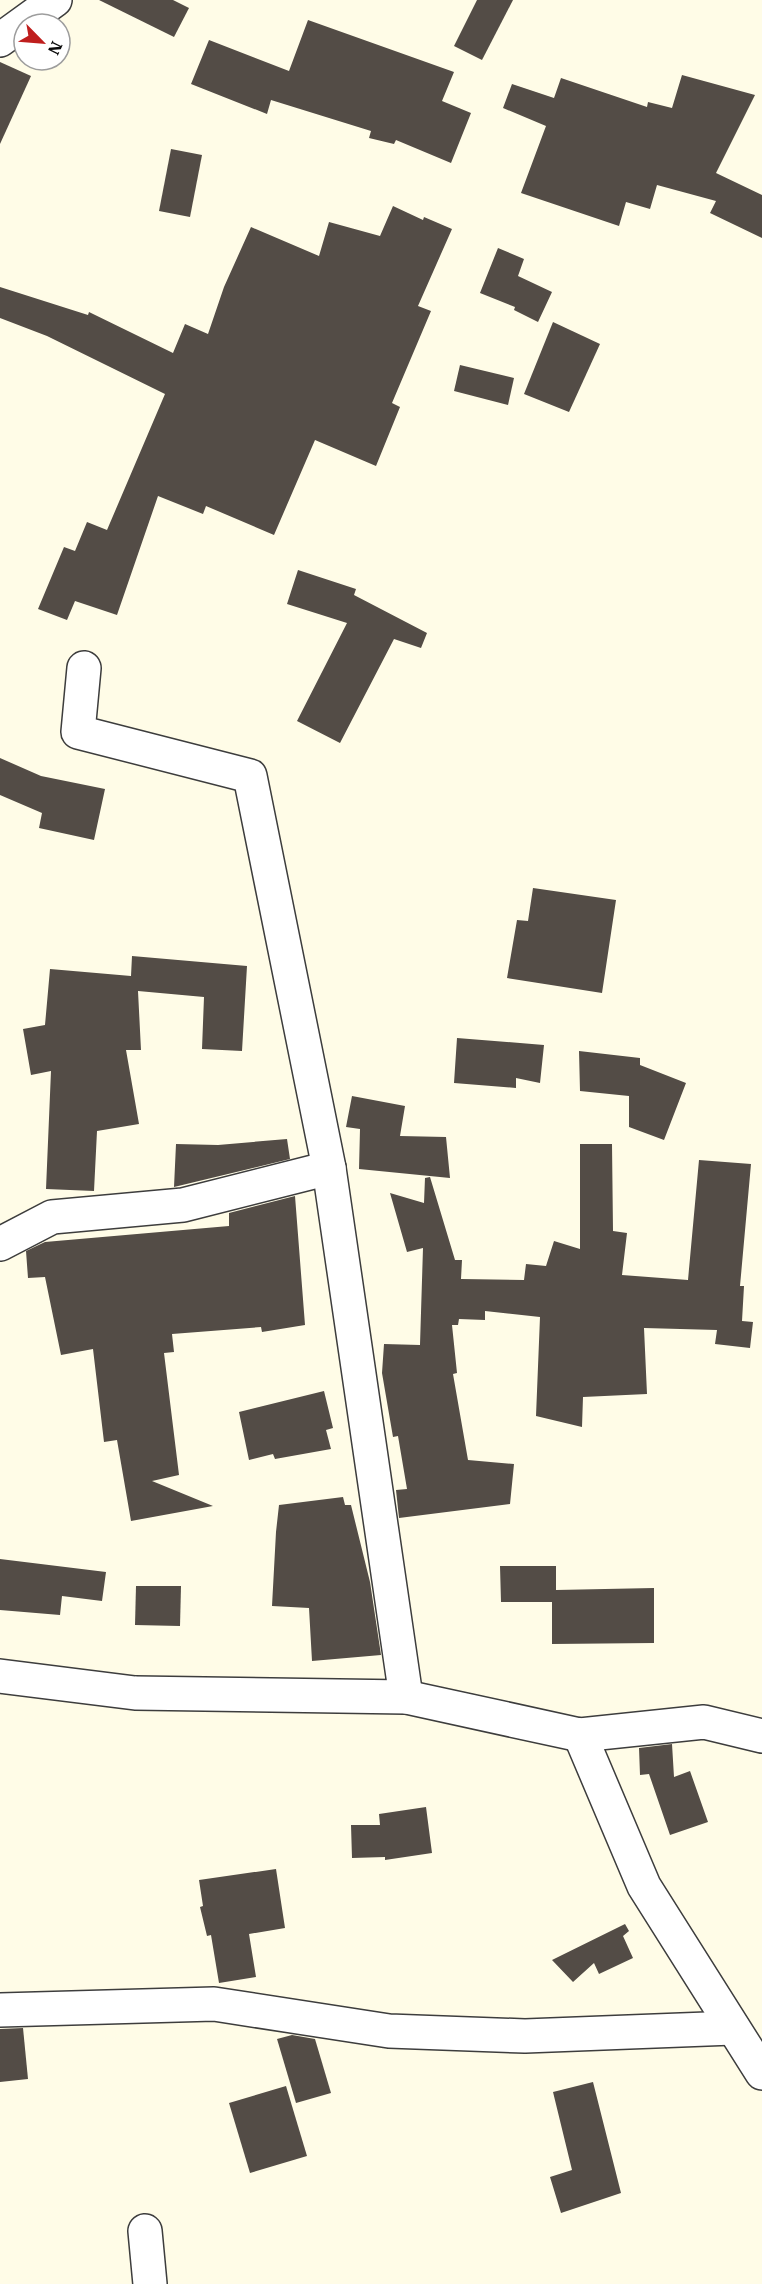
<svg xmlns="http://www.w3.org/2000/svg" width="762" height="2284" viewBox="0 0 762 2284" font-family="'IBM Plex Serif',serif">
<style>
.building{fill:#534c46}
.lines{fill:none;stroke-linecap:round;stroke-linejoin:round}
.street-casing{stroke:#3d3d3d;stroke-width:36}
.street{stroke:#fff;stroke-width:33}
</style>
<rect width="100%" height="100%" fill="#fffce7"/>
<g class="building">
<path d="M99,0H173L189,8L174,37Z"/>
<path d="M477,0H513L482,60L454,46Z"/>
<path d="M308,20L454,72L442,101L471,113L451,163L396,140L394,144L369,138L371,131L271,100L267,114L191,84L209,40L289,71Z"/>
<path d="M0,62L31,76L0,144Z"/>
<path d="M682,75L755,95L716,173L762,195V238L710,213L716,201L657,185L650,209L626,202L619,226L521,193L546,126L503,108L512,84L554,98L561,78L647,107L648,102L672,108Z"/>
<path d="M171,149L202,155L190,217L159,211Z"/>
<path d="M393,206L423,220L424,217L452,229L418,306L431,311L392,403L400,407L376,466L315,440L274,535L206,506L203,514L158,496L117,615L75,601L67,620L38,609L64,547L75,551L87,522L107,530L165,394L47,336L0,318V287L88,315L89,312L173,353L185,324L208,334L224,287L251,227L319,256L329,222L380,236Z"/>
<path d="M498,248L524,259L518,276L552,292L538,322L514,310L515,307L480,293Z"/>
<path d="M553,322L600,344L569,412L524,394Z"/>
<path d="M460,365L514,378L508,405L454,391Z"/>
<path d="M298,570L356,589L354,595L427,633L421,648L394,639L340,743L297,721L347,623L287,604Z"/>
<path d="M0,758L41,776L105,789L94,840L39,828L42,813L0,795Z"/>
<path d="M533,888L616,900L602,993L507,978L517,920L528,921Z"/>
<path d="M132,956L247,966L242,1051L202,1049L204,997L138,991L141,1050H126L139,1124L97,1131L94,1191L46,1189L51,1071L31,1075L23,1029L45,1025L50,969L131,976Z"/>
<path d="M457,1038L544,1045L540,1083L516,1078V1088L454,1083Z"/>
<path d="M579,1051L640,1058V1065L686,1083L664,1140L629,1127V1096L580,1091Z"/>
<path d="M352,1096L405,1106L400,1136L446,1137L450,1178L359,1169L360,1129L346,1127Z"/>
<path d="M287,1139L290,1159L174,1187L176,1144L218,1145Z"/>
<path d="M580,1144H612L613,1231L627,1233L622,1275L688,1280L699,1160L751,1164L740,1286H744L742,1321L753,1322L750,1348L715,1344L717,1330L644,1328L647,1394L583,1397L582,1427L536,1416L540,1317L485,1311V1320L459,1319L458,1325H452L457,1373L453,1374L468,1460L514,1464L510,1504L399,1518L396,1490L407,1489L398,1436L393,1437L382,1373L384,1344L420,1345L423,1248L407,1252L390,1193L424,1203L425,1178L430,1177L455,1260H462L461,1279L524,1280L526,1264L546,1266L554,1241L580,1249Z"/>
<path d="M295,1196L305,1325L262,1332L261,1327L172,1334L174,1352L164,1353L179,1475L152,1481L213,1506L131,1521L117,1440L104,1442L93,1349L61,1355L45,1277L28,1278L26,1251L45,1242L229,1226V1213Z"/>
<path d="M324,1391L333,1428L326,1430L331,1449L275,1459L273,1454L249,1460L239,1412Z"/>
<path d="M343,1497L345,1505H351L370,1582L381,1655L312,1661L309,1608L272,1606L276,1532L279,1505Z"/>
<path d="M0,1559L106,1572L102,1601L62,1596L60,1615L0,1610Z"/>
<path d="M500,1566H556V1590L654,1588V1643L552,1644V1602H501Z"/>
<path d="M136,1586H181L180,1626L135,1625Z"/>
<path d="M672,1744L674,1777L690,1771L708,1822L670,1835L649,1774L640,1775L639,1748Z"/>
<path d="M426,1807L432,1853L385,1860V1857L352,1858L351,1825H380L379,1814Z"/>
<path d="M276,1869L285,1928L249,1934L256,1977L219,1983L211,1935L207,1936L200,1907L203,1906L199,1880Z"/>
<path d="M625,1924L629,1931L623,1936L633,1958L599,1974L594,1963L573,1982L552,1960Z"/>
<path d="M23,2028L28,2079L0,2082V2029Z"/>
<path d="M292,2035L315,2039L331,2093L296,2103L277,2039Z"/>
<path d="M593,2082L621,2193L561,2213L550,2177L572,2170L553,2092Z"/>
<path d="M286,2086L307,2156L250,2173L229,2103Z"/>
</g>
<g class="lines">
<g class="street-casing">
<g id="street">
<path d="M0,40L55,0"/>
<path d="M0,1244L52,1217L183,1205L329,1168"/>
<path d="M0,1676L135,1693L406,1697L329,1168L250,776L78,732L84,668"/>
<path d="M406,1697L580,1735L704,1722L762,1736"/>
<path d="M580,1735L644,1886L762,2073"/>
<path d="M0,2010L214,2004L389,2031L525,2036L733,2028"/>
<path d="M145,2231L150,2284"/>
</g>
</g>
<use href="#street" class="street"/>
</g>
<g transform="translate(42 42) rotate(115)"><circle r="28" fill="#ffffff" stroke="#9d9d9d" stroke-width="1.5"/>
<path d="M0-4.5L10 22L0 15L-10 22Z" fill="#bf1e1d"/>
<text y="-9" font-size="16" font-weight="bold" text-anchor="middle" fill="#0a0a0a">N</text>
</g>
</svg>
